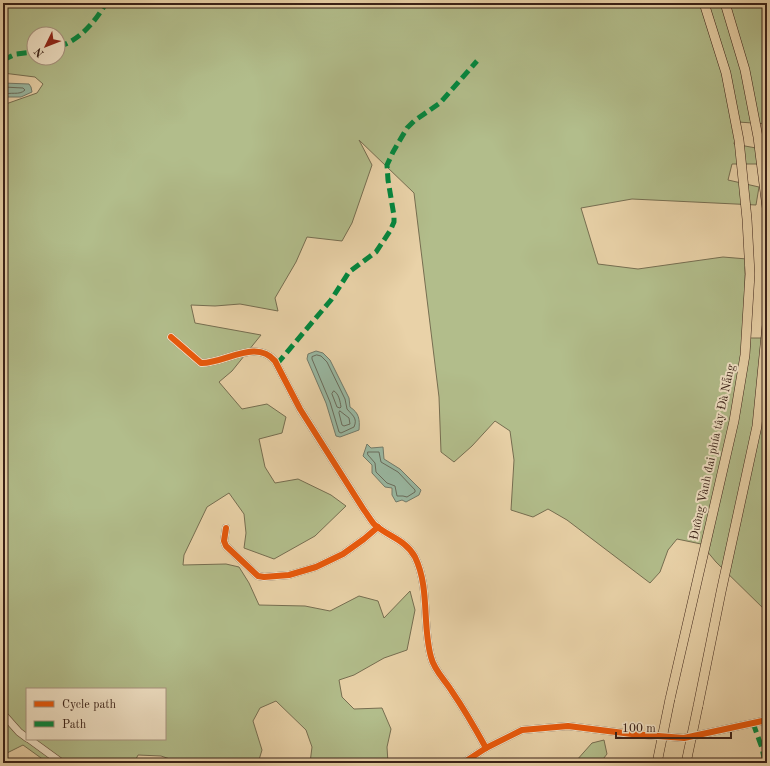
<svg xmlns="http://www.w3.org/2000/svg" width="770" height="766" viewBox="0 0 770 766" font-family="'Old Standard TT',serif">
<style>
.green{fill:#b2bd8b;stroke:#766e51;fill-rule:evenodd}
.water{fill:#99b8a2;stroke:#737b6a}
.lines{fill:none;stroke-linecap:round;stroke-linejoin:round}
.shore{stroke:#696c5c;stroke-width:1}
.minor-casing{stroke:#654c3b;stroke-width:8}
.major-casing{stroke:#392017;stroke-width:10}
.minor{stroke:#f1e2c6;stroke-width:7}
.major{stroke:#e9d2a8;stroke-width:9}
.major-bridge-casing{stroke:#392017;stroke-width:10;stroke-linecap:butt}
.major-bridge{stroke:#e9d2a8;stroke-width:9}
.quiet{stroke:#00873e;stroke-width:5;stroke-dasharray:10 5;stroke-linecap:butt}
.cycleway-casing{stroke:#f1e2c6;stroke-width:8}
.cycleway{stroke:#e8590c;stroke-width:6}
.labels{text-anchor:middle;stroke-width:4;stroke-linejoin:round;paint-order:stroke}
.street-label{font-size:12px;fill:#392017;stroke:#f1e2c6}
</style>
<rect width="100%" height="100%" fill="#e9d2a8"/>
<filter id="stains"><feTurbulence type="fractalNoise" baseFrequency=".005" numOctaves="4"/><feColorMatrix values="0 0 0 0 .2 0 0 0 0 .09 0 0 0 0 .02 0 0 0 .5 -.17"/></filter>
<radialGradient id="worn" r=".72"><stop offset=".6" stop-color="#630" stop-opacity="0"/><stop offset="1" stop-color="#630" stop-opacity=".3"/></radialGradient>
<g class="green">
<path d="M3,3H767V124L738,122L734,144L767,150V164H732L728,180L759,187L756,205L632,199L581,208L598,264L638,269L723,257L747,259L745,268L746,338H767V612L716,562L701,544L677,539L668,550L660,572L650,583L567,520L548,509L533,517L511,510L514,460L510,431L495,421L472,446L454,462L441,452L439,397L414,193L359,140L372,165L352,223L342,241L307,237L296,262L275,298L278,311L240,304L215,306L191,305L195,323L261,335L232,371L219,382L242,409L267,404L286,417L282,433L259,439L265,467L275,483L298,479L331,495L346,506L315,536L274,559L244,548L246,533L244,514L229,493L207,507L184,555L183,565L226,564L239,567L249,583L259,605L305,606L330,611L359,596L378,601L384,618L410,591L415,610L407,650L384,658L354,675L339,680L342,697L354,709L382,708L391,729L387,747L388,763H310L312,747L306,730L276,701L260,708L253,721L262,750L258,763H182L161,756L138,755L134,763H48L23,745L3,755V105L37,93L43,84L35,77L3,73ZM34,34H58V58H34ZM27,689H165V739H27Z"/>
<path d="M604,740L607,754L600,763H565L576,761L592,743Z"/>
</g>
<g class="water">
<path d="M3,83L29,84L31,87L32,92L21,97H6L3,100Z"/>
<path d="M316,351L323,353L330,360L349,398L350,407C359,413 360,419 359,430L340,437L336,436L326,403L307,359L308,354Z"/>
<path d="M367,444L371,448L383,447L384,459L400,469L421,490L419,495L406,502L402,500L396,502L392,495V488L385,487L372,473V465L363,456Z"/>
</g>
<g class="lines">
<g class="shore">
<path d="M3,87L23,88L25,90C19,96 11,91 3,95"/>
<path d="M317,355L321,356L327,362L345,399L347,409C352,415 358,418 354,427L341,433L339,432L330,402L312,359V357Z"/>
<path d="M334,391C339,394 340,401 341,407L340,408L337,407L332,394Z"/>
<path d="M340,411L349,418L350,424L344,426L342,425L339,413Z"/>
<path d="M368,452H379L381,462L398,472L415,490V492L407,497L403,496H397L395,486L387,483L376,472L375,463L368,455Z"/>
</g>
<g class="minor-casing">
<g id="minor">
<path d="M171,337L201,363C224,364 256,338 275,361L300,409L364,510C368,515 371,521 375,525C389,537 406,540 415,557C430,588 422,625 431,657C434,670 444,679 451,690C464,709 475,728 486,748"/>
<path d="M226,528L224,541L226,546L258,576L264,577L289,575L316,567L343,554L364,539L378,527"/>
<path d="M3,714L19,732L27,738"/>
<path d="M29,739L62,763"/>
<path d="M463,763L486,748L522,730L568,726L632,734L684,738L767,720"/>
</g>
</g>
<g class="major-casing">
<g id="major">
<path d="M725,3L745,70L758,137L767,208"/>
<path d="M670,699L734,421L745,355L750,274L747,219L739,140L726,73L704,3"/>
<path d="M698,706L721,592L757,426L767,325"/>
</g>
</g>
<use href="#minor" class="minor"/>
<use href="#major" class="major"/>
<g class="major-bridge-casing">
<g id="major-bridge">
<path d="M657,763L670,699"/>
<path d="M686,763L698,706"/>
</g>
</g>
<use href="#major-bridge" class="major-bridge"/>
<g class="quiet">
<path d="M58,47C80,40 95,22 106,3"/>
<path d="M3,60L16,54L34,52"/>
<path d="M277,364L331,300L349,272L376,252L390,231L394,222V216L388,180L387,165L393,152L407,128L414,121L440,103L477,61"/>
<path d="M753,723L762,748L765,763"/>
</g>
<g class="cycleway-casing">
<g id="cycleway">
<path d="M171,337L201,363C224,364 256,338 275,361L300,409L364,510C368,515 371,521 375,525C389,537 406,540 415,557C430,588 422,625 431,657C434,670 444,679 451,690C464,709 475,728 486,748"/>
<path d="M226,528L224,541L226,546L258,576L264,577L289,575L316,567L343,554L364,539L378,527"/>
<path d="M463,763L486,748L522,730L568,726L632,734L684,738L767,720"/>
</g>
</g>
<use href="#cycleway" class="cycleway"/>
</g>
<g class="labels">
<g class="street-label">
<text transform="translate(712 452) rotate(-78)" y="4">Đường Vành đai phía tây Đà Nẵng</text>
</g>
</g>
<rect width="770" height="766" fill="none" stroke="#e9d2a8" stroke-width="16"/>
<rect x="4" y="4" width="762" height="758" fill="none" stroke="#392017" stroke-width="2"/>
<rect x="8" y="8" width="754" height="750" fill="none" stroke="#392017"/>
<rect x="26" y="688" width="140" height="52" fill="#f1e2c6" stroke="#a79480"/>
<rect x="34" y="701" width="20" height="6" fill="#e8590c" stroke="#a79480"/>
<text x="62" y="708" font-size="12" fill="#392017">Cycle path</text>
<rect x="34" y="721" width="20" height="6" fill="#00873e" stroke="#a79480"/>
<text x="62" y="728" font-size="12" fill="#392017">Path</text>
<g transform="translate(46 46) rotate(227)"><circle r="19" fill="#f1e2c6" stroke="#a79480"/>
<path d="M0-3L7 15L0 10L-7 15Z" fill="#8f2418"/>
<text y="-6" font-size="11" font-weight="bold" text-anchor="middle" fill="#392017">N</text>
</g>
<path d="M616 732v6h115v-6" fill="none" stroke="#392017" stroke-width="2"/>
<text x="622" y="732" font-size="12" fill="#392017" stroke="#f1e2c6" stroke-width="3" paint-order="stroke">100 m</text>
<rect width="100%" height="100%" filter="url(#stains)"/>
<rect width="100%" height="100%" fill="url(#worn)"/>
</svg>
